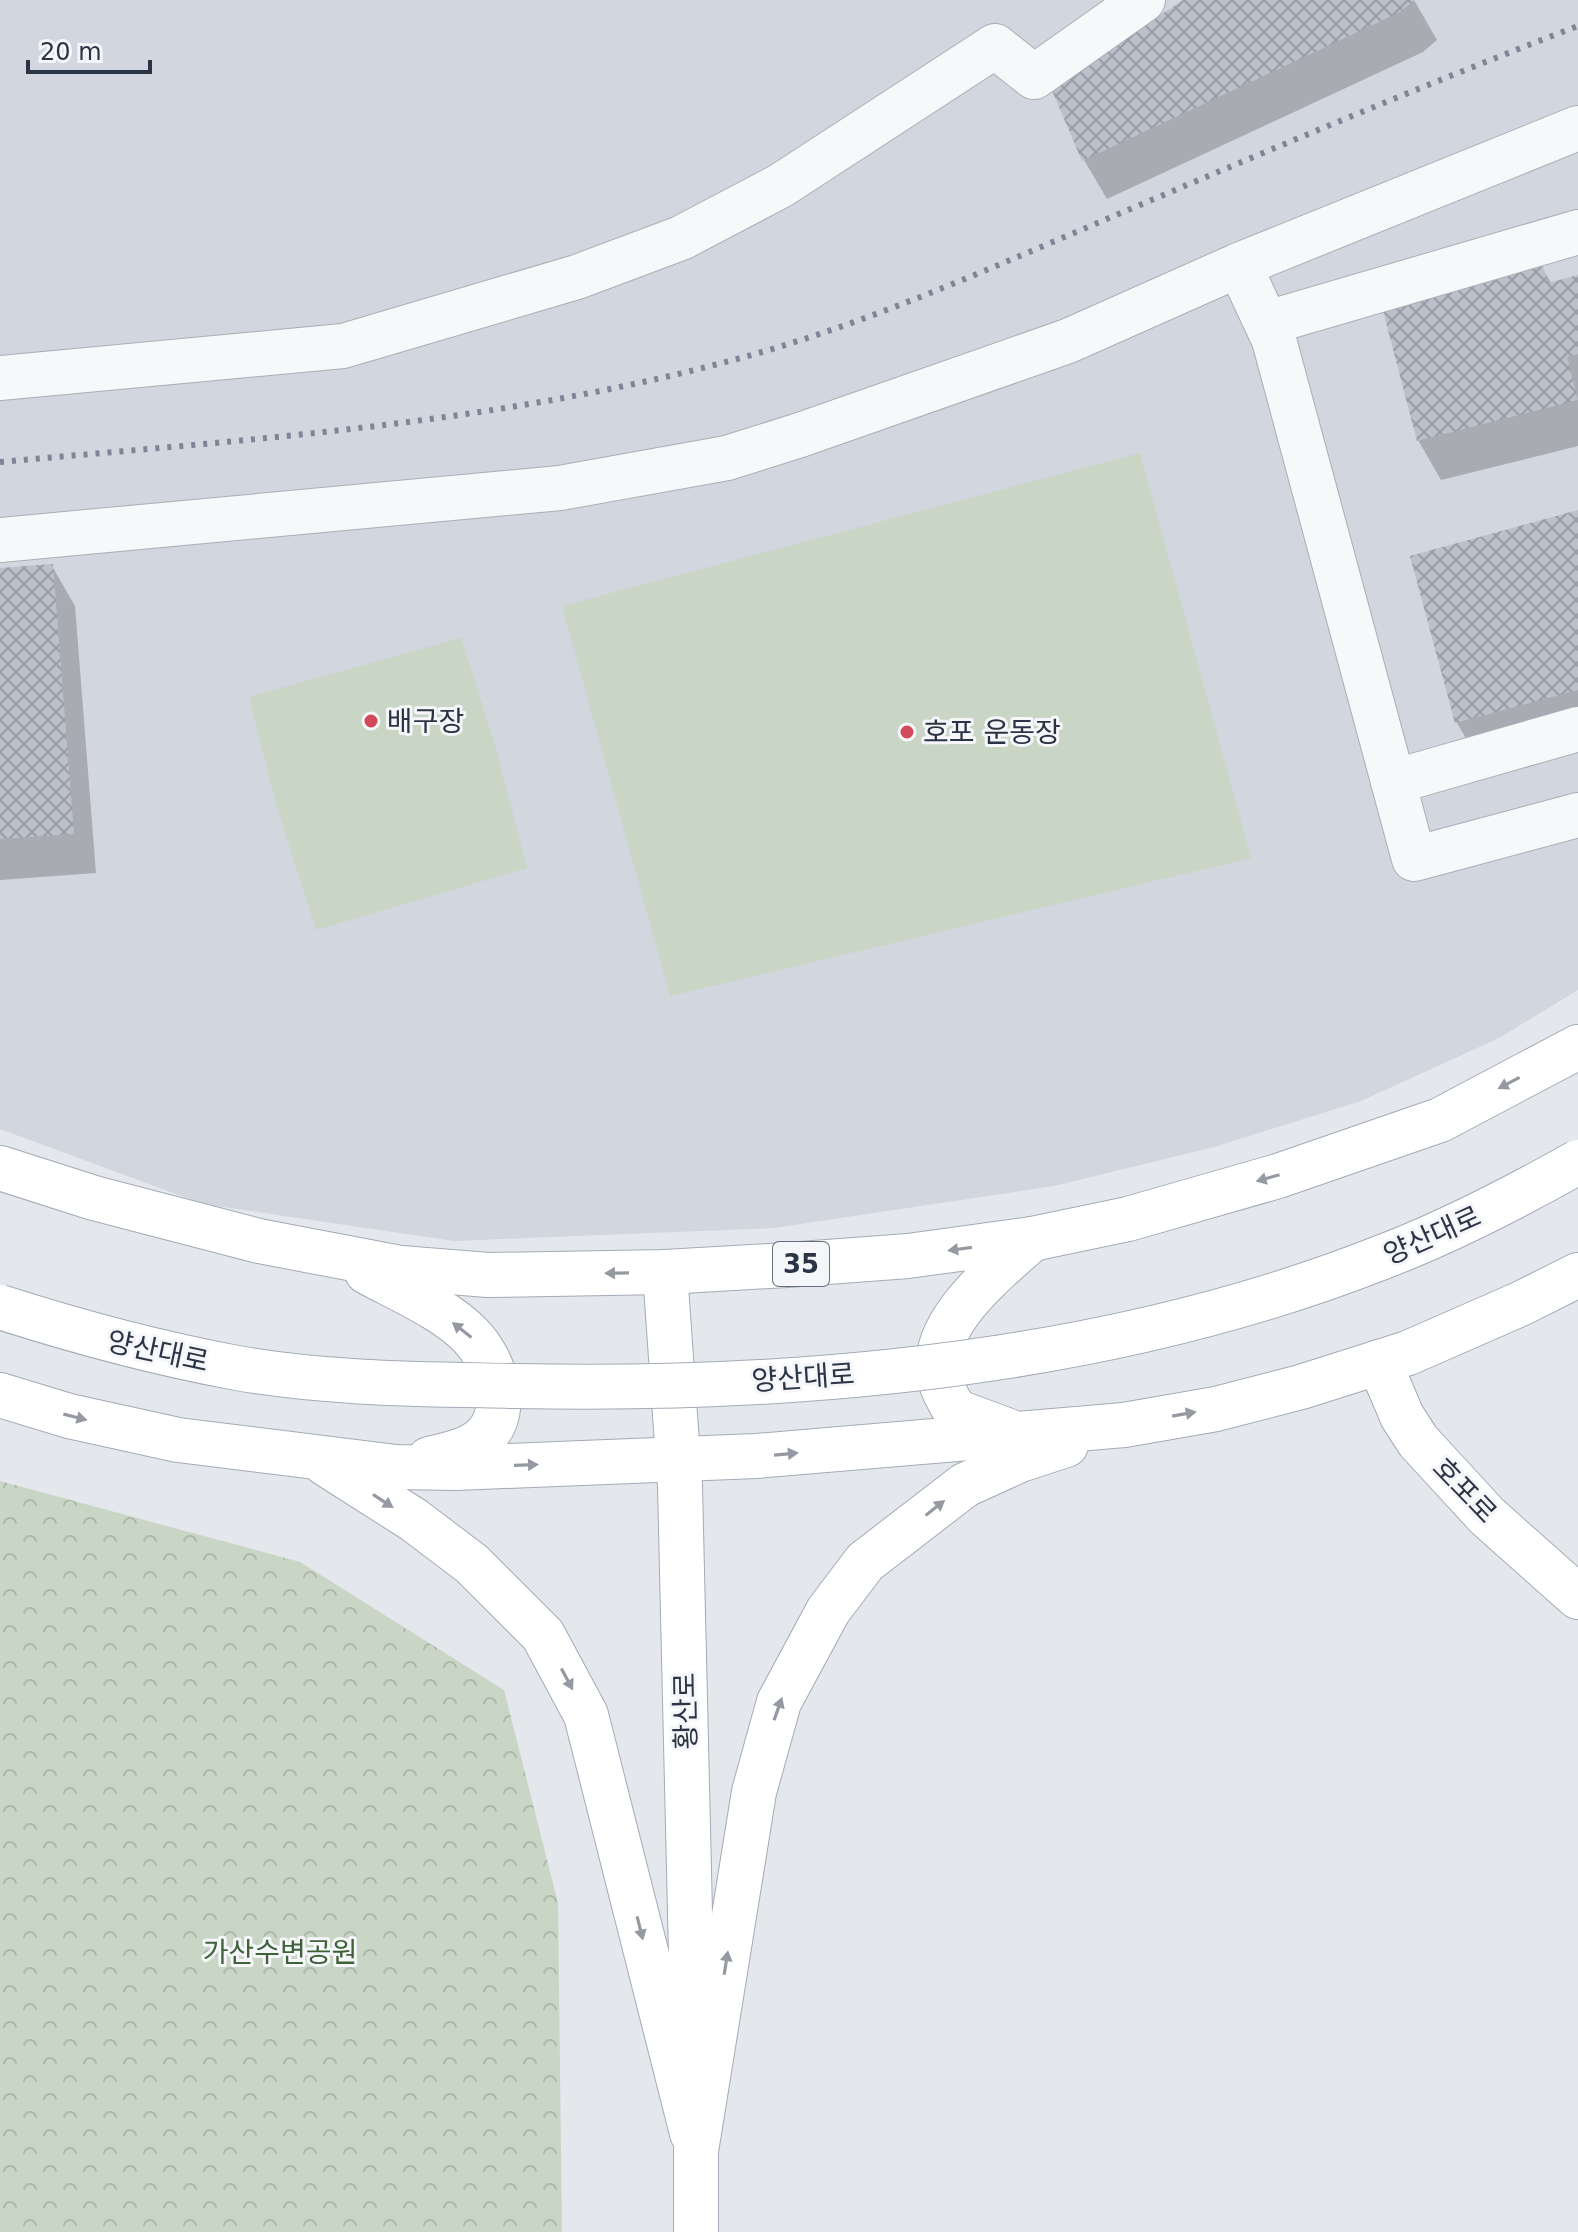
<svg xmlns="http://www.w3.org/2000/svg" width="1578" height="2232" viewBox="0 0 1578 2232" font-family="'DejaVu Sans','Noto Sans KR',sans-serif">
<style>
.built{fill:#d2d6de}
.grass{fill:#c9d6c5}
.forest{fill:url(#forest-crowns)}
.shadow{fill:#0003}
.building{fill:url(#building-cross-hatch)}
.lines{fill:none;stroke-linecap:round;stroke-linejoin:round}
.minor-casing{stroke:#a9aeb7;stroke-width:46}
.major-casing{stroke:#a3abb8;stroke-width:46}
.minor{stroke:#f7f8fa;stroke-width:44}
.major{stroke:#fff;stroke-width:44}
.rail{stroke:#7d8696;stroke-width:6;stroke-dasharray:4 8;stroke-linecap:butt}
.major-bridge-casing{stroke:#a3abb8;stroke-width:46;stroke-linecap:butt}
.major-bridge{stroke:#fff;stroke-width:44}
.oneway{fill:#959aa2}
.poi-dot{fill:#d1495b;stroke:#f4f6f9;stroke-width:3}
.labels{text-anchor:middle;stroke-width:6;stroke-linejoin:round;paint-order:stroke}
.shield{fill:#f4f6f9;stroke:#676e7b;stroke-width:2}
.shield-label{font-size:26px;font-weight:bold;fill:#2b3445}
.poi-label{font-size:28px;fill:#2b3445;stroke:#f4f6f9;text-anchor:start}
.street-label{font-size:28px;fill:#2b3445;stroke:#f4f6f9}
.park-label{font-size:28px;fill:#3f6138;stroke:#f4f6f9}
</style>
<defs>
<pattern id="forest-crowns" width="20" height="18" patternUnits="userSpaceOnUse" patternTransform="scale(2)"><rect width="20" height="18" fill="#c9d6c5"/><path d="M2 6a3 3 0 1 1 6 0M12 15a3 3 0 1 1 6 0" fill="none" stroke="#adb8ab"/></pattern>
<pattern id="building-cross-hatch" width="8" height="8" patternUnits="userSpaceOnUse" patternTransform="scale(2)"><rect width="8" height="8" fill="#bbc0ca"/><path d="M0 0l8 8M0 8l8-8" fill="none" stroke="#989da6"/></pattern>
</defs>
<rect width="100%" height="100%" fill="#e4e7ec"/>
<path class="built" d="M0,0H1578V990L1499,1038L1361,1101L1214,1147L1054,1186L774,1228L454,1241L203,1204L0,1129Z"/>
<g class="grass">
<path d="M1140,453L1251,858L670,996L562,606Z"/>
<path d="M461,638L495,745L527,868L316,930L276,804L249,697Z"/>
</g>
<path class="forest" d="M0,1481L300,1562L504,1690L558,1903L562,2232H0Z"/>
<g class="shadow">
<path d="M1186,0H1414L1437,40L1423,52L1107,199L1084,160Z"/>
<path d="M1542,268L1552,284L1578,277V446L1441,480L1418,440Z"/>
<path d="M1578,512V736L1480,762L1457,723L1413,557Z"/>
<path d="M52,566L75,606L96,873L0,880V570Z"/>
</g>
<g class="building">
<path d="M1183,0H1415L1400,12L1082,161L1051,88Z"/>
<path d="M1543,266L1548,283L1578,275V354L1567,357L1578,400L1417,441L1382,307Z"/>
<path d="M1578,510V690L1455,723L1410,556Z"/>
<path d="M53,564L74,834L0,839V568Z"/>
</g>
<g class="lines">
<g class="minor-casing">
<g id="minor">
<path d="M1239,265L1274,340L1414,859L1578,815"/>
<path d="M1267,323L1578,232"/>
<path d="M0,378L343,346L577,277L681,238L780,186L995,46L1034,77L1143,0"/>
<path d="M0,540L560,488L727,458L800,435L1068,341L1239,265L1578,128"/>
<path d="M1393,782L1578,729"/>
</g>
</g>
<g class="major-casing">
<g id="major">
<path d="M0,1168L94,1198L259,1241L401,1268L488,1275L665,1272L787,1265L908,1256L1032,1239L1128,1219L1278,1176L1440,1120L1578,1047"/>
<path d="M367,1272C400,1290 445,1309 471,1336C494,1360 512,1409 485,1436C470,1451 449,1454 429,1459"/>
<path d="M665,1272L680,1486L693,2041"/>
<path d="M1379,1362L1402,1416L1418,1441L1487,1516L1578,1597"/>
<path d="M0,1395L69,1416L178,1440L396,1467L456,1468L756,1456L1124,1425L1216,1409L1301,1387L1408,1353L1520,1304L1578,1275"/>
<path d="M1009,1431L955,1411C950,1402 944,1393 941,1383C923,1327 997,1271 1032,1239"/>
<path d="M326,1464L414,1520L472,1564L543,1635L586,1715L692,2133"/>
<path d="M696,2232V2151L754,1792L779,1702L828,1611L865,1562L965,1485L1020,1460L1066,1445"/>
</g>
</g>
<use href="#minor" class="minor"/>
<use href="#major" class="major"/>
<path class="rail" d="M0,462C255,439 515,423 762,352C879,318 991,268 1102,221C1260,154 1418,87 1578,26"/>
<g class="major-bridge-casing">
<path id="major-bridge" d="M0,1307C78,1332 156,1353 237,1368C327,1384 422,1384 514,1386C802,1392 1110,1364 1380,1258C1449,1232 1514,1198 1578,1162"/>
</g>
<use href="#major-bridge" class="major-bridge"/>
</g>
<defs><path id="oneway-solid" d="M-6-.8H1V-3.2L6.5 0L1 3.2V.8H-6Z" transform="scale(2)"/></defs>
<g class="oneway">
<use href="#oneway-solid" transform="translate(1509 1083) rotate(152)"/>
<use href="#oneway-solid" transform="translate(1268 1178) rotate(164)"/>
<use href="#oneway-solid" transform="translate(960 1249) rotate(172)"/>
<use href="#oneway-solid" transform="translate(617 1273) rotate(179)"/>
<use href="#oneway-solid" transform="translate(462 1330) rotate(-142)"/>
<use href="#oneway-solid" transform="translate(1184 1414) rotate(-10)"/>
<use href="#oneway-solid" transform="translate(75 1417) rotate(14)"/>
<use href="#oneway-solid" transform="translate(786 1454) rotate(-5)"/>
<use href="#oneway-solid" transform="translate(526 1465) rotate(-2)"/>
<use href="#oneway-solid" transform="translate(383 1501) rotate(33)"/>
<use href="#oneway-solid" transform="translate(935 1508) rotate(-38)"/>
<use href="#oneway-solid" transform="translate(567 1679) rotate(62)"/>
<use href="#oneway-solid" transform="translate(778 1709) rotate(-71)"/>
<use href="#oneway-solid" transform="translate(640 1928) rotate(76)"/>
<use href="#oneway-solid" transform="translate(726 1963) rotate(-81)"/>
</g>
<g class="poi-dot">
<circle cx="371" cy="721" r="8"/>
<circle cx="907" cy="732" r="8"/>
</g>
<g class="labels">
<rect class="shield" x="773" y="1242" width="56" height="44" rx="6"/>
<g class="shield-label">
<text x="801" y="1273">35</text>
</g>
<g class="poi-label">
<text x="387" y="731">배구장</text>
<text x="923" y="742">호포 운동장</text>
</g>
<g class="street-label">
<text transform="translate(1432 1235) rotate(-24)" y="10">양산대로</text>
<text transform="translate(158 1351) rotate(12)" y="10">양산대로</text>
<text transform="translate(803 1377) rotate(-4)" y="10">양산대로</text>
<text transform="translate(1465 1490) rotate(46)" y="10">호포로</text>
<text transform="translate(685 1711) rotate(-91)" y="10">황산로</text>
</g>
<g class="park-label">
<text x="280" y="1962">가산수변공원</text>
</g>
</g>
<path d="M28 60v12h122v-12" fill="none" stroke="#2b3445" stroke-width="4"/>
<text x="40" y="60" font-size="24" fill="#2b3445" stroke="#f4f6f9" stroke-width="6" paint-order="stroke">20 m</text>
</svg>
